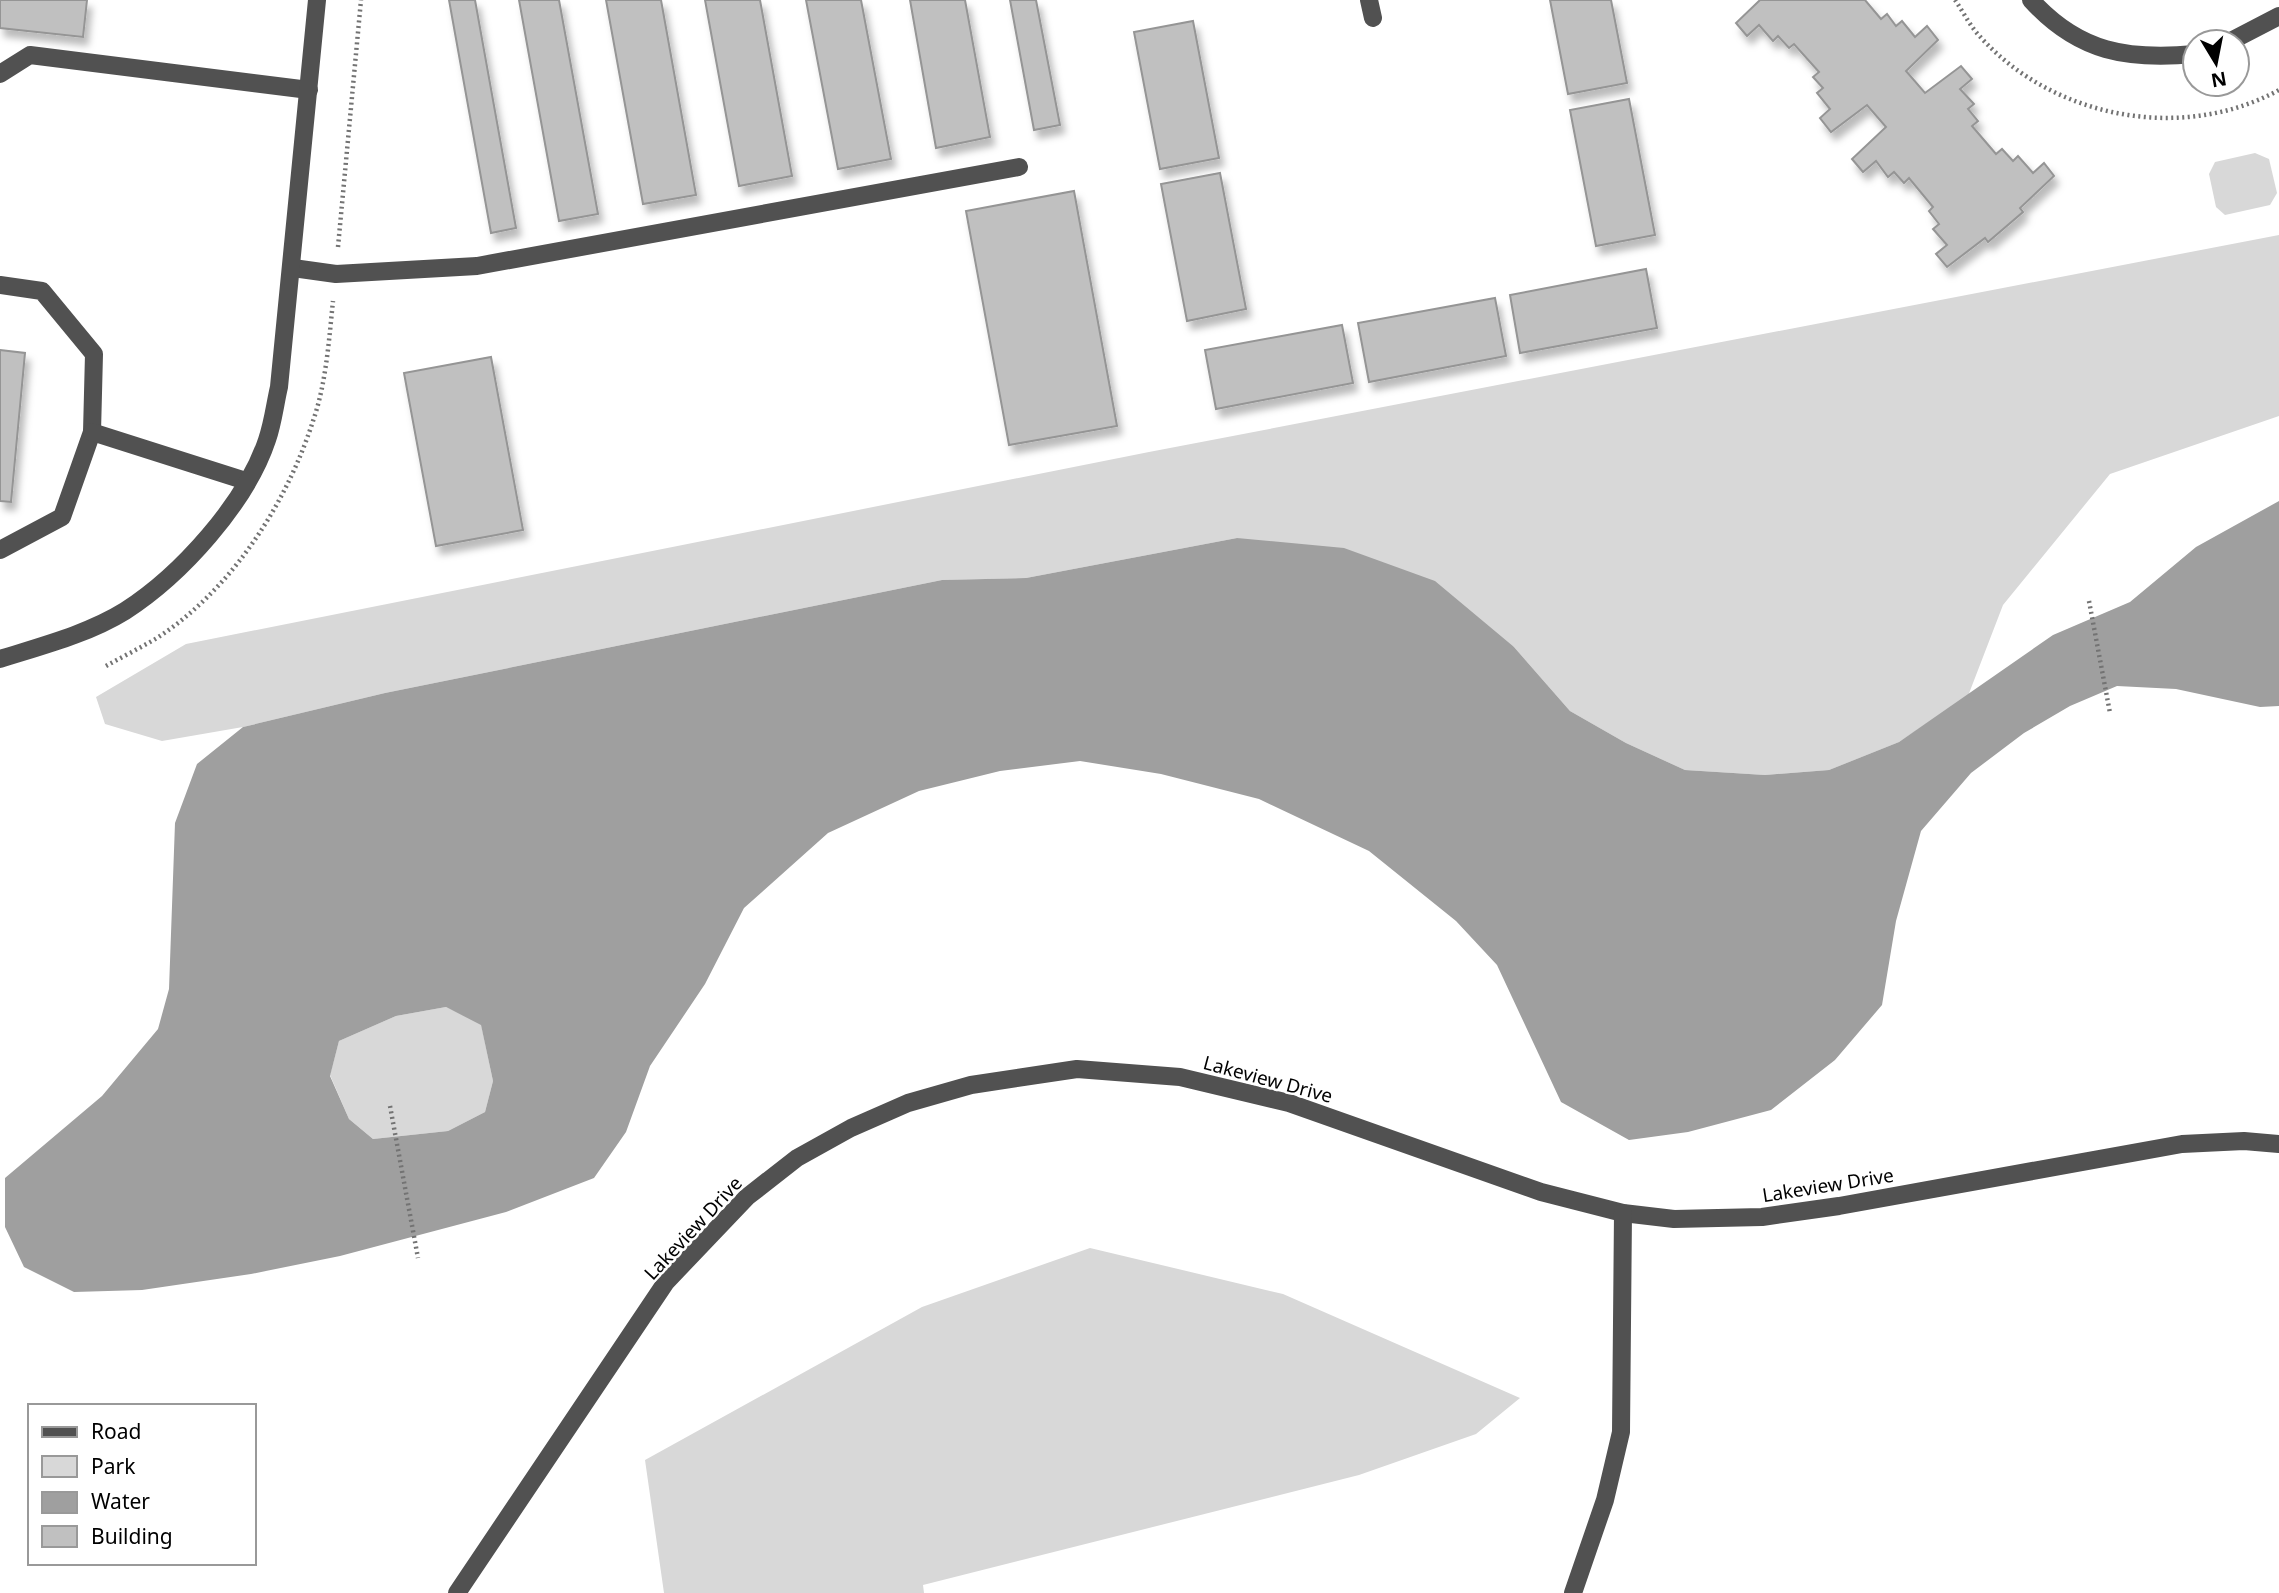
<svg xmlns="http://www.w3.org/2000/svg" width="2279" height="1593" viewBox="0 0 2279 1593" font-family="'Noto Sans',sans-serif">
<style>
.green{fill:#d8d8d8}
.water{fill:#9f9f9f;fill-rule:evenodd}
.building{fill:#c0c0c0;stroke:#959595;stroke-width:2;filter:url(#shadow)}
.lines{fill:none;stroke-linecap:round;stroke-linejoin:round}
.path{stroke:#737373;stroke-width:4.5;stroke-dasharray:2 3.5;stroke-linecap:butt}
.minor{stroke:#515151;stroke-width:18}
.labels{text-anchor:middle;stroke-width:5;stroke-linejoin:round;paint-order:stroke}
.street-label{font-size:19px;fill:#000;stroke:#fff}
</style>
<defs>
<filter id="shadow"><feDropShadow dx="4.5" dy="8" stdDeviation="3.5" flood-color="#0004"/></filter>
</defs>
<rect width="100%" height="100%" fill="#fff"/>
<g class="green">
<path d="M2255,153L2269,159L2277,193L2270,205L2225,215L2216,207L2209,174L2215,162Z"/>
<path d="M2279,235V416L2110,474L2003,605L1968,696L1899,742L1829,770L1765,775L1685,770L1626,743L1570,711L1514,647L1237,538L1026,578L942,580L385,693L243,727L162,741L105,724L96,697L186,644L1149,452Z"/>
<path d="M446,1007L481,1024L493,1081L485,1112L448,1131L373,1139L349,1119L330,1075L339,1041L396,1016Z"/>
<path d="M1090,1248L1283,1294L1520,1398L1476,1434L1359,1475L923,1585L924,1593H664L645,1460L922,1307Z"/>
</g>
<path class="water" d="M2279,501V706L2260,707L2176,689L2117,686L2070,706L2024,733L1971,773L1921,831L1896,921L1882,1005L1835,1060L1771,1110L1688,1132L1629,1140L1561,1102L1497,965L1456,921L1369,851L1259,799L1161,774L1080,761L1000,771L919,791L828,833L744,908L705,984L650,1066L626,1132L594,1178L506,1212L340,1256L251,1274L142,1290L74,1292L24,1267L5,1227V1178L102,1096L158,1029L169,989L175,823L197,764L243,727L385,693L942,580L1026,578L1237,538L1344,548L1435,581L1514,647L1570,711L1626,743L1685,770L1765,775L1829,770L1899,742L2053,635L2130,602L2196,547ZM446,1007L481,1025L493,1081L485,1112L448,1131L373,1139L349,1119L330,1076L339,1041L396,1016Z"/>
<g class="building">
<path d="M0,0H87L83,37L0,28Z"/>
<path d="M449,0H475L516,228L491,233Z"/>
<path d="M519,0H559L598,214L559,221Z"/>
<path d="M606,0H661L696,195L643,204Z"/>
<path d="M705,0H760L792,176L739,186Z"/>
<path d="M806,0H861L891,159L838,169Z"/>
<path d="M910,0H965L990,137L936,148Z"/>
<path d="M1010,0H1036L1060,125L1034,130Z"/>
<path d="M1550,0H1611L1627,83L1568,94Z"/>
<path d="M1760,0H1865L1881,19L1887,14L1896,26L1902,21L1915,37L1927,26L1938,40L1906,71L1925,93L1961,66L1972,79L1960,89L1974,104L1968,109L1978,121L1972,126L1996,154L2002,149L2013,161L2018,156L2033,173L2044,163L2054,176L2020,208L2023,212L1988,242L1985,238L1947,267L1936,254L1947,245L1933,229L1939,224L1929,211L1933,207L1909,178L1904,183L1894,172L1888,177L1876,161L1863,172L1852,159L1886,127L1867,105L1831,132L1820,118L1830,109L1817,93L1823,88L1813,77L1819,72L1794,44L1789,48L1778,36L1773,41L1759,25L1747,36L1736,23Z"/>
<path d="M1193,21L1219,158L1160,169L1134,32Z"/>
<path d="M1629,99L1655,235L1596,246L1570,110Z"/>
<path d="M1220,173L1246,309L1187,321L1161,184Z"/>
<path d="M1074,191L1117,426L1009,445L966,211Z"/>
<path d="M1646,269L1657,328L1520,353L1510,295Z"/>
<path d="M1495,298L1506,356L1369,382L1358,323Z"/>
<path d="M1342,325L1353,383L1216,409L1205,350Z"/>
<path d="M0,350L25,353L11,502L0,501Z"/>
<path d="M491,357L523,530L436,546L404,373Z"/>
</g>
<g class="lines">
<g class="path">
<path d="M1955,0C1962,10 1968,22 1976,32C2048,117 2180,144 2279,90"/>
<path d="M338,247L361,0"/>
<path d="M2089,601L2110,713"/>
<path d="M106,666C122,657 140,648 157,638C231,590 286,505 313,421C326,384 329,340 333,301"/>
<path d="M390,1106L418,1258"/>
</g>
<g class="minor">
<path d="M1369,0L1373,18"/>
<path d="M2031,0C2079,53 2128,60 2195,54"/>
<path d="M2229,42L2279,16"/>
<path d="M0,74L30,55L309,90"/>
<path d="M293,268L336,274L477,266L1019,167"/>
<path d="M0,285L42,291L94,354L92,432L62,517L0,550"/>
<path d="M92,432L246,481"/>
<path d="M0,659C41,646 88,634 125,611C181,575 246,503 267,440C273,423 275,404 279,387L317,0"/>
<path d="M457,1593L666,1282L747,1197L797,1158L851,1128L908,1103L971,1085L1077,1069L1180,1077L1289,1103L1541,1192L1623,1213L1674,1219L1762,1217L1839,1206L2182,1144L2244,1141L2279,1144"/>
<path d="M1573,1593L1605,1500L1621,1432L1623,1213"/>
</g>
</g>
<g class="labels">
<g class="street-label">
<text transform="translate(1268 1079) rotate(15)" y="7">Lakeview Drive</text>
<text transform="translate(1828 1185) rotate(-9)" y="7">Lakeview Drive</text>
<text transform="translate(693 1228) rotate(-47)" y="7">Lakeview Drive</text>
</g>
</g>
<rect x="28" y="1404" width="228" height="161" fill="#ffffff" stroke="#999999" stroke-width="2"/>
<rect x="42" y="1427" width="35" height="10" fill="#515151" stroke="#999999" stroke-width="2"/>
<text x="91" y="1439" font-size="21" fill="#000000">Road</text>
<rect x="42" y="1456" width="35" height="21" fill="#d8d8d8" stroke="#999999" stroke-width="2"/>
<text x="91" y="1474" font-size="21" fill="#000000">Park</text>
<rect x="42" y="1492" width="35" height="21" fill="#9f9f9f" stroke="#999999" stroke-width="2"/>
<text x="91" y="1509" font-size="21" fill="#000000">Water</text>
<rect x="42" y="1526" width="35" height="21" fill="#c0c0c0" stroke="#999999" stroke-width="2"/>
<text x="91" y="1544" font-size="21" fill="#000000">Building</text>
<g transform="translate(2216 63) rotate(170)"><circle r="33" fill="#ffffff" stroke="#999999" stroke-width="2"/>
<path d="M0-5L12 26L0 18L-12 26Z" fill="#000000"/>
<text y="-10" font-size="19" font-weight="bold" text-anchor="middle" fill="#000000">N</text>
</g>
</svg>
